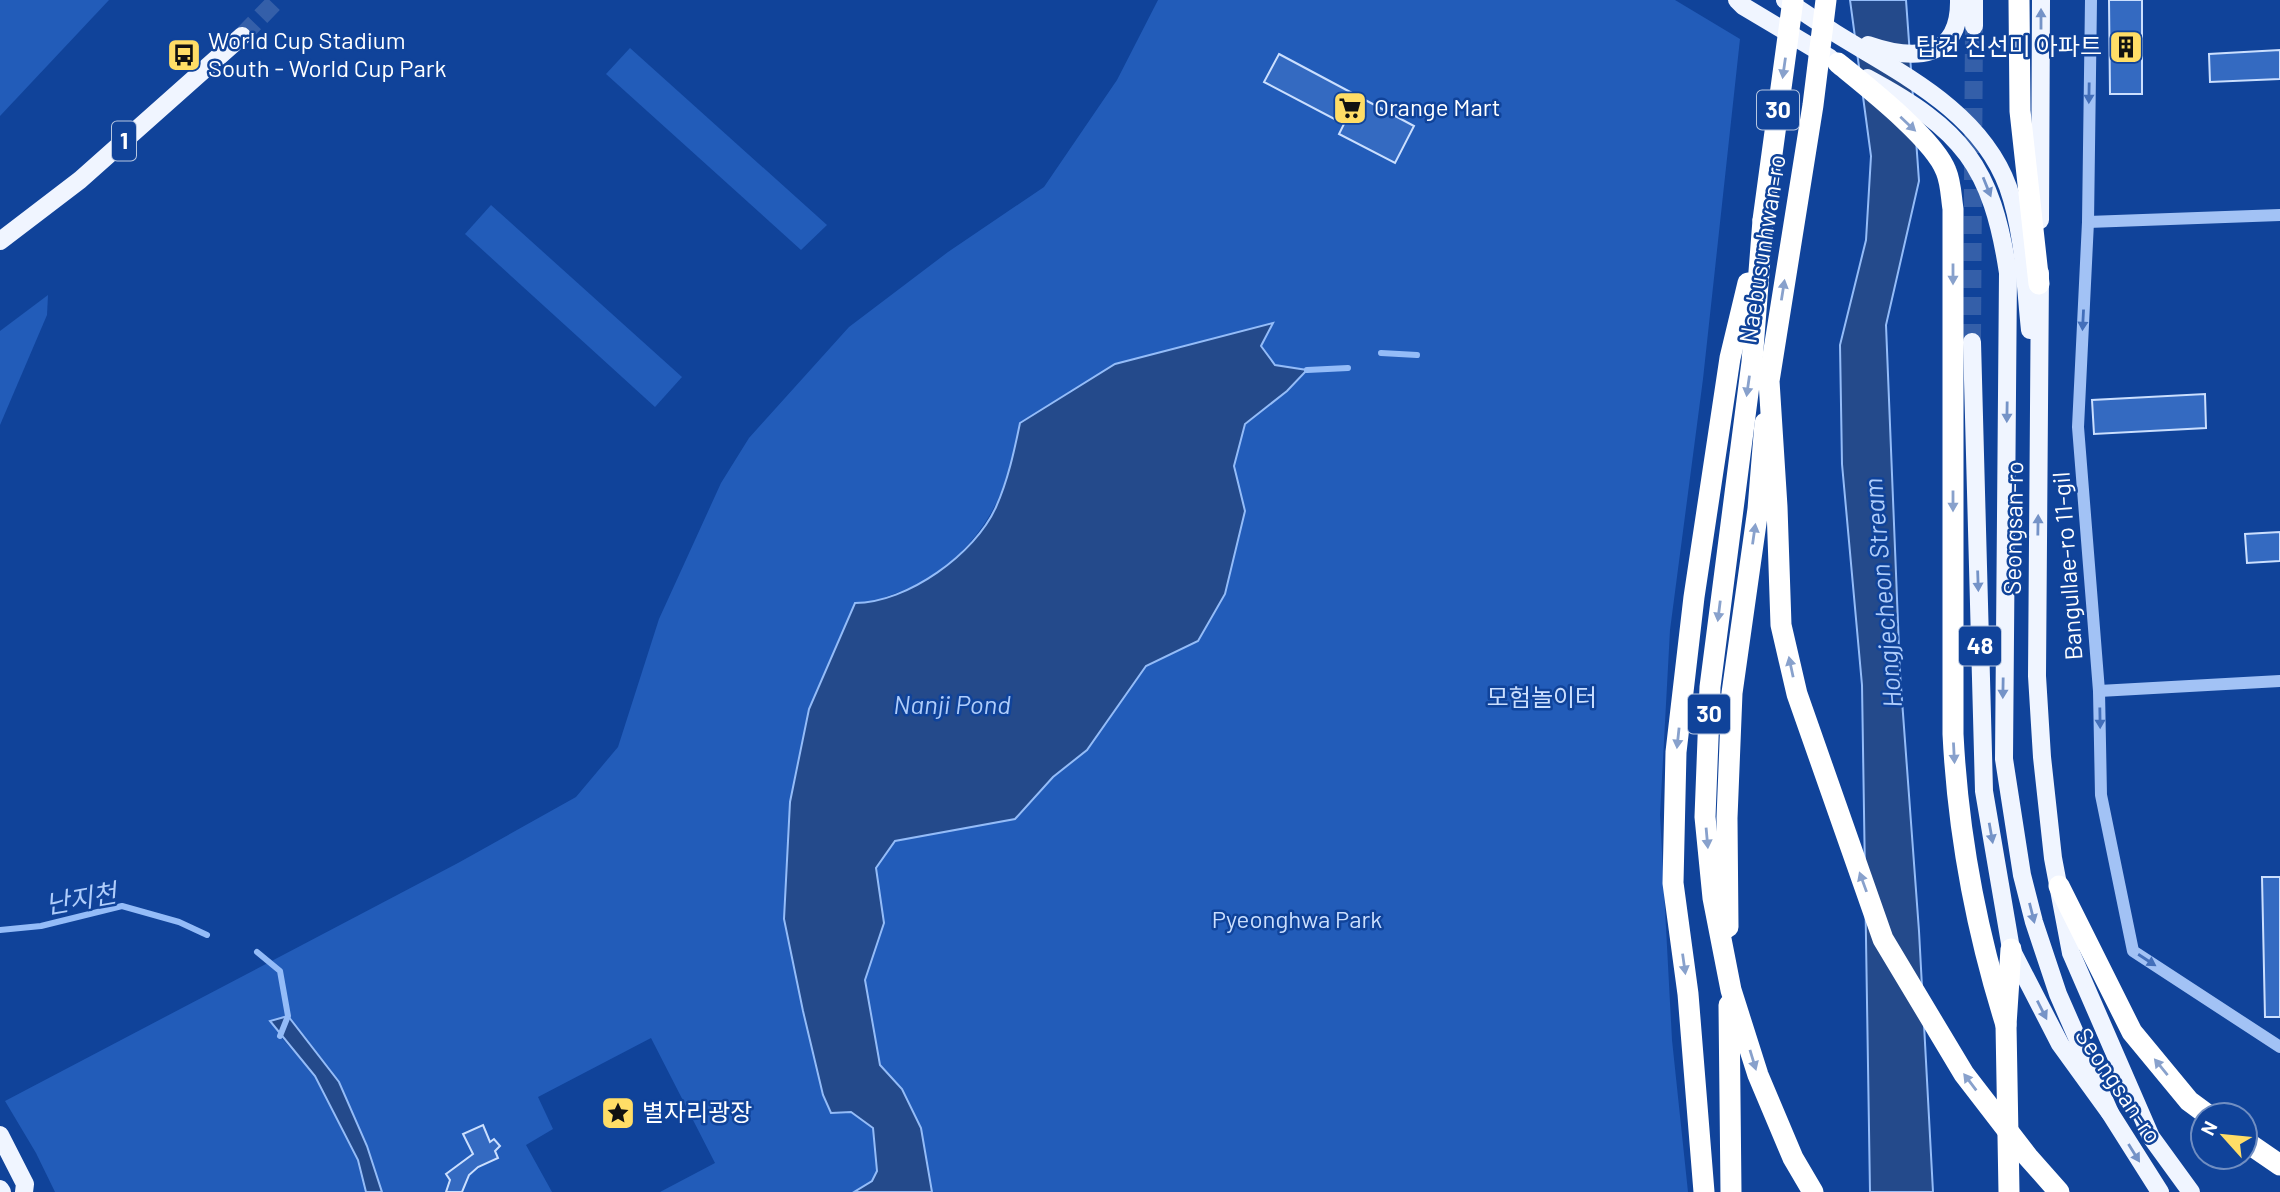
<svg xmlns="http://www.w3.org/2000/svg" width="2280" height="1192" viewBox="0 0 2280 1192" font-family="Barlow,'Noto Sans KR',sans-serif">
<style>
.green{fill:#225cb9}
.water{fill:#244a8b;stroke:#94bcf8;stroke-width:2}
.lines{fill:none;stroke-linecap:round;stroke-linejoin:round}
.stream{stroke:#94bcf8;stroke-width:6}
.building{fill:#346ac1;stroke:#cbdffe;stroke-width:2}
.major-tunnel{stroke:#345fa9;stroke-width:18;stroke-dasharray:18 9;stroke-linecap:butt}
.minor{stroke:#a2c2f5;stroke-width:12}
.major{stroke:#f0f5ff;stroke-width:18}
.highway{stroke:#fff;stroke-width:21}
.highway-bridge{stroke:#fff;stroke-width:21}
.oneway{fill:#7593c7}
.oneway2{fill:#88a1cc}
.oneway3{fill:#436fba}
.labels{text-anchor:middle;stroke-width:5;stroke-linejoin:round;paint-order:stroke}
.shield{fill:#10439a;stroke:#b7c7e1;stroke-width:2}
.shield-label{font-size:23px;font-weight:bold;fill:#fff}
.poi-label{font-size:24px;fill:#fff;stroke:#10439a;text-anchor:start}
.street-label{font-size:24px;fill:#fff;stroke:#10439a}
.park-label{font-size:24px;fill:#cbdffe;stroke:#10439a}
.water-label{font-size:26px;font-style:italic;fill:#afcdfb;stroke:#10439a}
</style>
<rect width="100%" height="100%" fill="#10439a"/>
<g class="green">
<path d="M0,0H109L0,116Z"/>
<path d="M1158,0H1675L1740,39L1703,379L1670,630L1660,815L1672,1040L1688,1192H932L921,1128L902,1089L880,1065L865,980L884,923L876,868L894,841L1015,819L1053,777L1087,750L1146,666L1198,641L1225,594L1245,511L1234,466L1245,424L1287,391L1307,370L1275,365L1261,346L1272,324L1020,423C1009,476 999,515 959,554C953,560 947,568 940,573C918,586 893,594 870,603L784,919L803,1011L823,1095L831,1113L851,1112L873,1127L877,1171L872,1181L854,1192H660L715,1163L651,1038L538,1097L553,1129L526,1145L552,1192H382L367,1146L339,1082L288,1016L280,1036L315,1076L358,1160L366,1192H55L36,1153L5,1101L458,863L576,797L618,747L659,619L721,483L749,438L849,327L948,252L1044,187L1117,80Z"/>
<path d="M630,48L827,225L801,250L606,74Z"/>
<path d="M491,205L682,377L655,407L465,234Z"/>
<path d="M48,295L47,315L0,425V331Z"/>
</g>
<g class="water">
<path d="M1850,0H1906L1919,181L1886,325L1900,673L1919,931L1933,1192H1870L1862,685L1842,464L1840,345L1866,240L1871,156Z"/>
<path d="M1273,323L1261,346L1275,365L1307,370L1287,391L1245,424L1234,466L1245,511L1225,594L1198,641L1146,666L1087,750L1053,777L1015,819L895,841L876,868L884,923L865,980L880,1065L902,1089L921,1128L932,1192H854L872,1181L877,1171L873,1128L851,1112L831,1113L823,1095L803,1011L784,919L790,802L809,709L855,603C907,603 975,554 996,507C1008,480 1014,452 1020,423L1115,364Z"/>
<path d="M288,1016L339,1082L367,1146L382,1192H366L358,1160L315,1076L270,1021Z"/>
</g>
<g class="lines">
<g class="stream">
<path d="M1381,353L1417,355"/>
<path d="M1307,370L1348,368"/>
<path d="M0,930L41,926L122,906L179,922L207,935"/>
<path d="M257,952L280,971L288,1016L280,1036"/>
</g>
</g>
<g class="building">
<path d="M2109,0H2142V94H2110Z"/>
<path d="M2280,50V79L2210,82L2209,54Z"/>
<path d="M1279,54L1414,126L1395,163L1339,134L1344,124L1264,82Z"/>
<path d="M2205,394L2206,428L2094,434L2092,400Z"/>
<path d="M2280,532V561L2247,563L2245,534Z"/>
<path d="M2262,877H2280V1017H2265Z"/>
<path d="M483,1125L490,1142L494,1139L500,1146L495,1151L498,1158L478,1167L469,1175L462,1192H446L450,1180L446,1174L473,1154L463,1134Z"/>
</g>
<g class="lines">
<g class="major-tunnel">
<path d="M242,36L277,0"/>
<path d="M1972,342L1974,26"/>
</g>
<g class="minor">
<path d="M2091,0L2088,222L2078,427L2099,691L2101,795L2133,951L2280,1047"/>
<path d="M2088,222L2280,215"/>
<path d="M2099,691L2280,681"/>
</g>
<g class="major">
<path d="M1737,0L1743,6L1830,58"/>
<path d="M1785,0C1802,11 1818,22 1835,33C1899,73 1980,110 2008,187C2024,232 2025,282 2030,330"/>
<path d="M1974,26V0"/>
<path d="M1868,45C1914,61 1960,60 1959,0"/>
<path d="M1867,78C1962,129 1992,166 2008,273L2004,759L2022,875L2034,922L2058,994L2110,1113"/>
<path d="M2040,220L2041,0"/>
<path d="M0,241L80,180L242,36"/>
<path d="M2040,273L2037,676L2042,757L2053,858L2071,953L2151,1137L2191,1192"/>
<path d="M1972,342L1984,791L2011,949L2060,1044L2110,1113L2160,1192"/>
<path d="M0,1135L25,1184L24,1192"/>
<path d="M0,1189L2,1192"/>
</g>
<g class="highway">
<path d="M2019,0L2020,111L2039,284"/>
<path d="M1838,63C1866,86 1934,139 1946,171C1951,183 1951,196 1953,209V734C1958,833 1976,930 2006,1025"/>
<path d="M1763,220L1752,362L1710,687L1705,817L1713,898L1731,990L1758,1075L1793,1158L1813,1192"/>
<path d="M2059,886L2132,1032L2189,1101L2208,1115"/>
<path d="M1728,927L1727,818L1732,693L1758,509L1765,423"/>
<path d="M1729,1005L1731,1192"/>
<path d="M2245,1141L2280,1165"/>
<path d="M1704,1192L1688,994L1673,883L1676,752L1694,597L1730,358L1748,283"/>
<path d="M2009,1192L2006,1025L2011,949"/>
</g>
<g class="highway-bridge">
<path d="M1826,0L1813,105L1769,381L1777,507L1781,625L1797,694L1883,939L1964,1074L2028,1157L2059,1192"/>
<path d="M1763,220L1793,0"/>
</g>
</g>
<defs><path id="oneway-solid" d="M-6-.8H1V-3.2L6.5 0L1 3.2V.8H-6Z" transform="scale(1.75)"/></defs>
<g class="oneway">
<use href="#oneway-solid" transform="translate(2041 19) rotate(-90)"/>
<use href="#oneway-solid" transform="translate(1987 187) rotate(68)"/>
<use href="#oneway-solid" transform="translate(2007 412) rotate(91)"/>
<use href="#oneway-solid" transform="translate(2038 525) rotate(-89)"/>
<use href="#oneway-solid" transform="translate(1978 581) rotate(88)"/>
<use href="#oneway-solid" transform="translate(2003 688) rotate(91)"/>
<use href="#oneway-solid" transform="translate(1991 833) rotate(80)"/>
<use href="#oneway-solid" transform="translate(2032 913) rotate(76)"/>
<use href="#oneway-solid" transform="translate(2042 1010) rotate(63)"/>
<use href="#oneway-solid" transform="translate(2134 1153) rotate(58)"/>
</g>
<g class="oneway2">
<use href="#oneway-solid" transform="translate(1784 68) rotate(98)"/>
<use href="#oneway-solid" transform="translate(1908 124) rotate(43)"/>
<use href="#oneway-solid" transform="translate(1953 274) rotate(90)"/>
<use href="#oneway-solid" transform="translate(1783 290) rotate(-81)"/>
<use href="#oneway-solid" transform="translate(1748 386) rotate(98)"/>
<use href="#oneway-solid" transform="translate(1953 501) rotate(90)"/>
<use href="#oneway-solid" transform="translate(1754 534) rotate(-82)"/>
<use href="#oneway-solid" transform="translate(1719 611) rotate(97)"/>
<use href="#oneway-solid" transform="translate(1791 667) rotate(-102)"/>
<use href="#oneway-solid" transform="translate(1678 738) rotate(96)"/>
<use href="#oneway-solid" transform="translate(1954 753) rotate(87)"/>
<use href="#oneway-solid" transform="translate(1707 838) rotate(85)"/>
<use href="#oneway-solid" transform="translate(1863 882) rotate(-110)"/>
<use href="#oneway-solid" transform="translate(1684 964) rotate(82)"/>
<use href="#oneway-solid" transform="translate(1753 1060) rotate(73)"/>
<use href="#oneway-solid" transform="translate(2161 1067) rotate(-129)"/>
<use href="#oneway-solid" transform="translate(1970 1082) rotate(-127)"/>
</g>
<g class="oneway3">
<use href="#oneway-solid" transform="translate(2089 93) rotate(91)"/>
<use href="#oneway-solid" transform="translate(2083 320) rotate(93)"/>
<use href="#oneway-solid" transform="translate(2100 718) rotate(89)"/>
<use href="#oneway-solid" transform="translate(2147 960) rotate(33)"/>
</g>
<defs>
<g id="building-square" transform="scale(1.75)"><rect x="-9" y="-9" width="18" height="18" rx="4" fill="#fd6" stroke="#10439a"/><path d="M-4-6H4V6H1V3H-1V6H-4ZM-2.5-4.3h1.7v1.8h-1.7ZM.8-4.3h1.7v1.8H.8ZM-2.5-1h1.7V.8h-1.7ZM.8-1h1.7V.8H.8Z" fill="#111"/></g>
<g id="bus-square" transform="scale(1.75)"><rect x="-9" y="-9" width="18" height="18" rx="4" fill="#fd6" stroke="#10439a"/><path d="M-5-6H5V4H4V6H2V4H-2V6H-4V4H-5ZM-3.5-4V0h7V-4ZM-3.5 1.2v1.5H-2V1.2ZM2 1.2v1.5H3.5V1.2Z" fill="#111"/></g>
<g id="supermarket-square" transform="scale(1.75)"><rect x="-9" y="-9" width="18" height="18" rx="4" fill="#fd6" stroke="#10439a"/><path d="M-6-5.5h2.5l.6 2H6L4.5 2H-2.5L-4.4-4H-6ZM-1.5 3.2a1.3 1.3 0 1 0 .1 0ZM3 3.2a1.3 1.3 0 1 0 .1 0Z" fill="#111"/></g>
<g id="sight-square" transform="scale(1.75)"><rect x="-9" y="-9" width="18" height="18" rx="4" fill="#fd6" stroke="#10439a"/><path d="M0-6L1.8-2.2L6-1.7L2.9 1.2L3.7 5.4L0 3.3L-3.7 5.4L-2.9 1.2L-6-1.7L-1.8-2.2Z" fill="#111"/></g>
</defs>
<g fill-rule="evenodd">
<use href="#building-square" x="2126" y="47"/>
<use href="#bus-square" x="184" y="55"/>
<use href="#supermarket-square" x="1350" y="108"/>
<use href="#sight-square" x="618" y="1113"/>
</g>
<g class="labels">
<g class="shield">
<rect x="1757" y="90.5" width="42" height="39" rx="5"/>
<rect x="112" y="121.5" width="24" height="39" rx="5"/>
<rect x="1959" y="626.5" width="42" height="39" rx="5"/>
<rect x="1688" y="694.5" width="42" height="39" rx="5"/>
</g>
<g class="shield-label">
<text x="1778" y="118">30</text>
<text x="124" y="149">1</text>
<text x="1980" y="654">48</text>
<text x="1709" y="722">30</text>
</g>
<g class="poi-label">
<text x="208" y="49">World Cup Stadium<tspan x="208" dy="28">South - World Cup Park</tspan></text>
<text x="2102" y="55" text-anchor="end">탑건 진선미 아파트</text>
<text x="1374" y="116">Orange Mart</text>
<text x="642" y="1121">별자리광장</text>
</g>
<g class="street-label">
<text transform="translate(1763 249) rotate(-81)" y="8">Naebusunhwan-ro</text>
<text transform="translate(2014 528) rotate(-89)" y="8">Seongsan-ro</text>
<text transform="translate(2068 566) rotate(-94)" y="8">Bangullae-ro 11-gil</text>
<text transform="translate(2118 1086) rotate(56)" y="8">Seongsan-ro</text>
</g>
<g class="park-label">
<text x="1542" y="706">모험놀이터</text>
<text x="1297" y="928">Pyeonghwa Park</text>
</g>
<g class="water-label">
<text transform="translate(1883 593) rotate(-95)" y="9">Hongjecheon Stream</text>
<text x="952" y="714">Nanji Pond</text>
<text transform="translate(81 899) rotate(-10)" y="9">난지천</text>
</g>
</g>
<g transform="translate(2224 1136) rotate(297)"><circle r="33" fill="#10439a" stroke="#708ec2" stroke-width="2"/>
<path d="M0-5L12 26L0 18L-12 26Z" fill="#ffdd66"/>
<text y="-10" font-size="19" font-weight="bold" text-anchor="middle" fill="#ffffff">N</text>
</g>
</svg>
